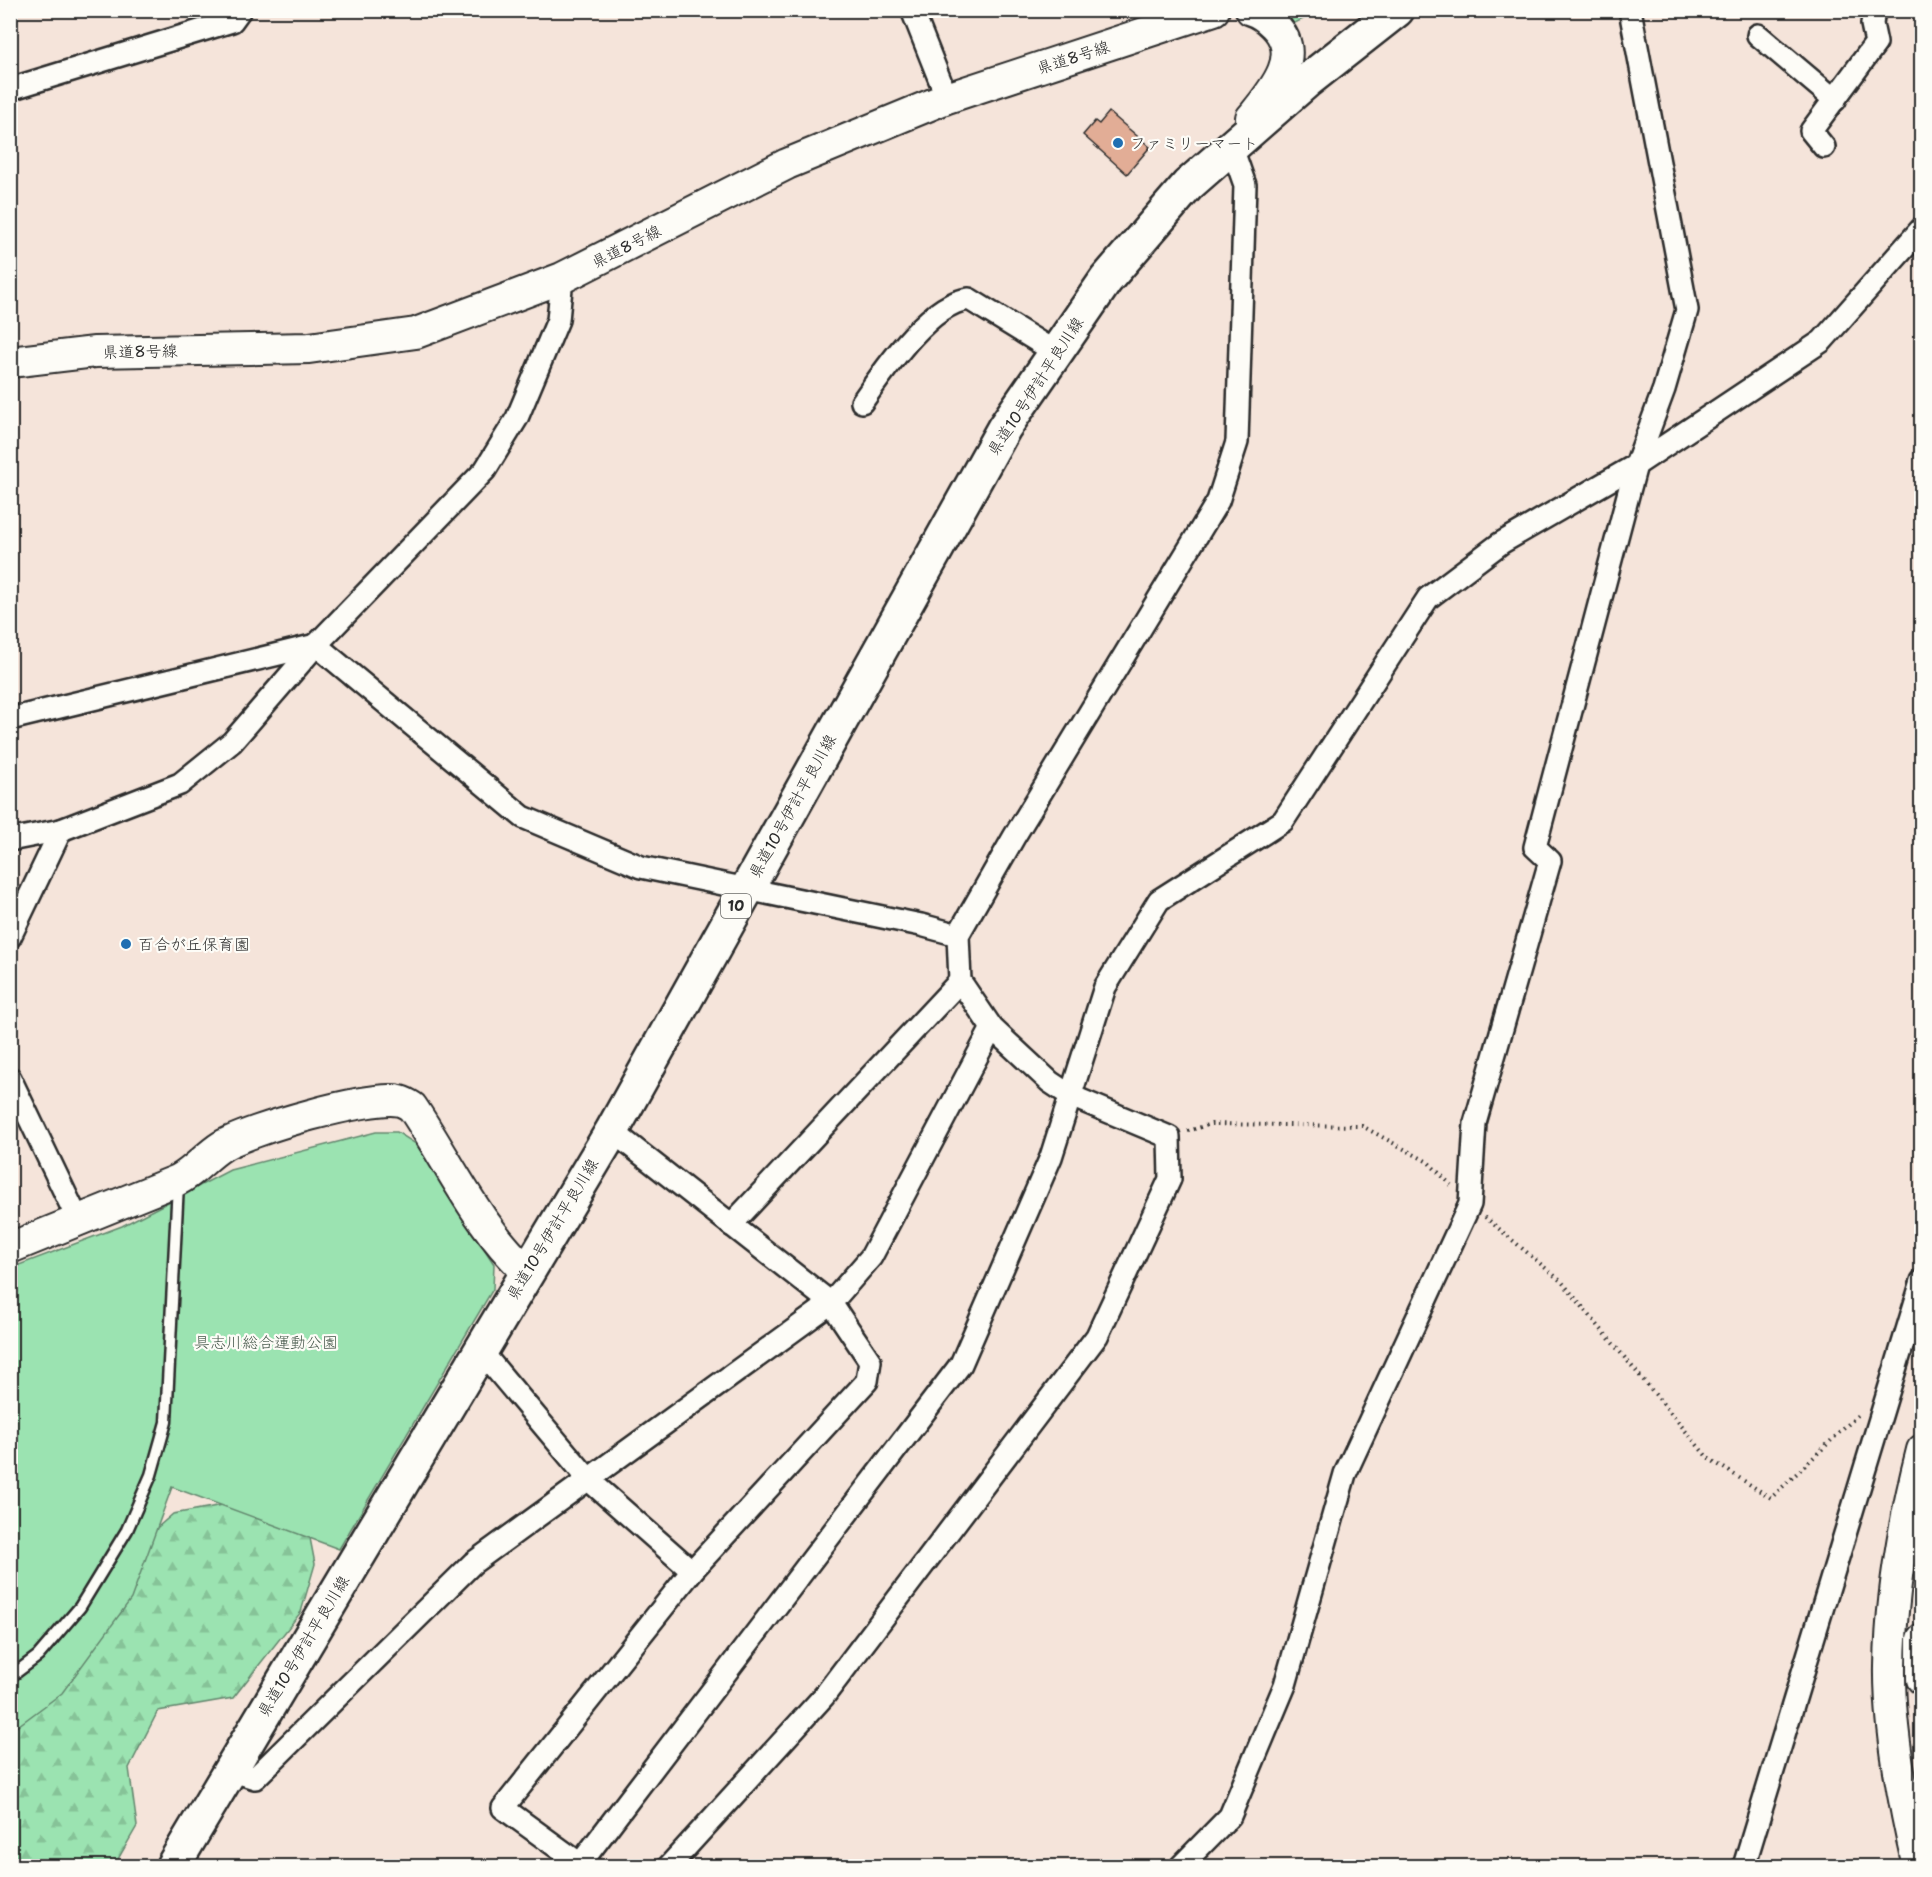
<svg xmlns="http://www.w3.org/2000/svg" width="1932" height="1877" viewBox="0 0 1932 1877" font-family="'Shantell Sans','Klee One',sans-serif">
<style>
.grass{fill:url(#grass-tufts);stroke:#63876e;stroke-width:1.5}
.forest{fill:url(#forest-firs);stroke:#63876e;stroke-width:1.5}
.park{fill:#9be3b1;stroke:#63876e;stroke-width:1.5}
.building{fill:#e2ad96;stroke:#2b2b2b;stroke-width:1.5}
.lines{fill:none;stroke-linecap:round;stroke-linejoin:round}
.lane-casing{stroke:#2b2b2b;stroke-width:15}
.street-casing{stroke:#2b2b2b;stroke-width:26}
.secondary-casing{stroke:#2b2b2b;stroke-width:34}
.primary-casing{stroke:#2b2b2b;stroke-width:38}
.path{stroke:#2b2b2b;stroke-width:4;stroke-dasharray:1.5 4.5;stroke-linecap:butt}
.lane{stroke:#fdfcf7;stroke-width:10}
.street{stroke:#fdfcf7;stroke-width:21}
.secondary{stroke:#fdfcf7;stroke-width:30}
.primary{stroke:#fdfcf7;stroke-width:33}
.poi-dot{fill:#1f6fb2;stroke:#fdfcf7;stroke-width:2}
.labels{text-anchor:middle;stroke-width:4.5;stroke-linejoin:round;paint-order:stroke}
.shield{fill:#fdfcf7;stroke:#6a6a68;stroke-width:1.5}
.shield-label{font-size:15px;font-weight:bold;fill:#2b2b2b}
.street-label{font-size:16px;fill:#2b2b2b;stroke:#fdfcf7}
.poi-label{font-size:16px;fill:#2b2b2b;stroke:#fdfcf7;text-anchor:start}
.park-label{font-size:16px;fill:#47594c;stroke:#fdfcf7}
</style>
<defs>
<pattern id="grass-tufts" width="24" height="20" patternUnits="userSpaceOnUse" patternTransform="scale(1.5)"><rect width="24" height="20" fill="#9be3b1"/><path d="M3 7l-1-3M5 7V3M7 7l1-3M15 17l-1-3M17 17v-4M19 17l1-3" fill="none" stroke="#86c398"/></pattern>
<pattern id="forest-firs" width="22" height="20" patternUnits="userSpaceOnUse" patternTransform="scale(1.5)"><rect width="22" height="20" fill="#9be3b1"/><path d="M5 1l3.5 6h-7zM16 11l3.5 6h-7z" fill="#86c398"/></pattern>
</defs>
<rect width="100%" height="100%" fill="#f5e4da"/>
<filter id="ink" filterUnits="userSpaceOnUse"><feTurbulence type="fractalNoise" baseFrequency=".0167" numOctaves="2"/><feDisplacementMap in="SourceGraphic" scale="12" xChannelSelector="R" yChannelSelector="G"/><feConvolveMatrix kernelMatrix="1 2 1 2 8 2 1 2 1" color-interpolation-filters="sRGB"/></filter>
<g filter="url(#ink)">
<path class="grass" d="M1278,10L1315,13L1285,28Z"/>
<path class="forest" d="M256,1499L305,1512L315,1564L301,1612L233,1698L158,1711L129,1768L137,1826L114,1866H11L10,1714L137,1545L173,1514Z"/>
<path class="park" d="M376,1132H397L416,1144L494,1264L493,1289L339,1549L172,1487L131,1599L62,1693L11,1731V1268L122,1226L230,1170Z"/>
<path class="building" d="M1109,112L1150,147L1127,174L1083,135L1095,121L1099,124Z"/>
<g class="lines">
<g class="lane-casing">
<path id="lane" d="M10,1677L38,1656L80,1607L127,1530L151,1475L166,1422L178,1184"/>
</g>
<g class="street-casing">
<g id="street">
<path d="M912,10L947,98"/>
<path d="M1758,35L1835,100"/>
<path d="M10,89L232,21L240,10"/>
<path d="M1824,147L1811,131L1876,43L1872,24L1874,10"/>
<path d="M862,402C884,371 929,303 969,299L1055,352"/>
<path d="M316,645L523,817L641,867L921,925L958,935"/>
<path d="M10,719L316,645"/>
<path d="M10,840L61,830L180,784L232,742L316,645L485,470L517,418L558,320L562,278"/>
<path d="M10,937L61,830"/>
<path d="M10,1078L78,1220"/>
<path d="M731,1225L960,981"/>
<path d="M480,1350L590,1481L692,1571"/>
<path d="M230,1770L255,1778L473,1563L831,1303L871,1257L992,1028"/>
<path d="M580,1864L961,1364L1051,1157L1105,987L1159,900L1283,821L1428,598L1501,543L1636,465L1822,341L1922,228"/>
<path d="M583,1866L503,1808L692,1571L867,1381L870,1361L831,1303L612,1131"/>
<path d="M669,1866L824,1696L1097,1336L1170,1179L1169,1137L1071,1096L1050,1082L992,1028L960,981L958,935L1014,837L1218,501L1237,442L1245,185L1231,145"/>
<path d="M1181,1866L1230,1816L1285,1685L1345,1474L1470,1204L1475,1123L1550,861L1535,847L1636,465L1664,389L1687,310L1630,10"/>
<path d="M1744,1866L1922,1281"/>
</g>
</g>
<g class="secondary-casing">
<g id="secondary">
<path d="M1251,10C1261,13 1267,18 1274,25C1305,56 1272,92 1251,118"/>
<path d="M10,362L95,352L309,348L416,333L562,278L787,164L947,98L1214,10"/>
<path d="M10,1248L178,1180C195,1171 206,1156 222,1146C248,1130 372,1094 400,1101C404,1102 409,1105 412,1107C448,1160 479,1229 527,1271"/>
<path d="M1922,1639V1679"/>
<path d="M1918,1866C1904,1806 1889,1730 1890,1667C1891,1594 1904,1520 1922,1450"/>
</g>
</g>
<g class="primary-casing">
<path id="primary" d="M173,1866L612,1131L1004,428L1106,280L1188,185L1308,80L1397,10"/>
</g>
<g class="path">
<path d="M1188,1131L1211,1124L1362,1126L1428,1162L1451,1185"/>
<path d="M1485,1217L1562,1282L1708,1458L1771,1498L1860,1413"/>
</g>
<use href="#lane" class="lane"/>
<use href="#street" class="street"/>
<use href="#secondary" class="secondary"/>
<use href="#primary" class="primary"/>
</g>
</g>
<g class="poi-dot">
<circle cx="1118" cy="143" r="6"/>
<circle cx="126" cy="944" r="6"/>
</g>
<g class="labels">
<rect class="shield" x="721" y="894" width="30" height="24" rx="4.5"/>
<g class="shield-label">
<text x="736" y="911">10</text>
</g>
<g class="street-label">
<text transform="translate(1073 57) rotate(-18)" y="6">県道8号線</text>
<text transform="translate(626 246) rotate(-27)" y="6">県道8号線</text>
<text transform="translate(140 351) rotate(-1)" y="6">県道8号線</text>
<text transform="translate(1035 386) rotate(-57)" y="6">県道10号伊計平良川線</text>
<text transform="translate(792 806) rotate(-61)" y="6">県道10号伊計平良川線</text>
<text transform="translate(552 1229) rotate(-59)" y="6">県道10号伊計平良川線</text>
<text transform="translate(303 1646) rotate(-59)" y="6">県道10号伊計平良川線</text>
</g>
<g class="poi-label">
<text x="1130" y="149">ファミリーマート</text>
<text x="138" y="950">百合が丘保育園</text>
</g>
<g class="park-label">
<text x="266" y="1348">具志川総合運動公園</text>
</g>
</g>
<rect width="1932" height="1877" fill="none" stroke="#fdfcf7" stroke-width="36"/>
<rect x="18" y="18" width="1896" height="1841" fill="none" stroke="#2b2b2b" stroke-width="2" filter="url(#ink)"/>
</svg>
